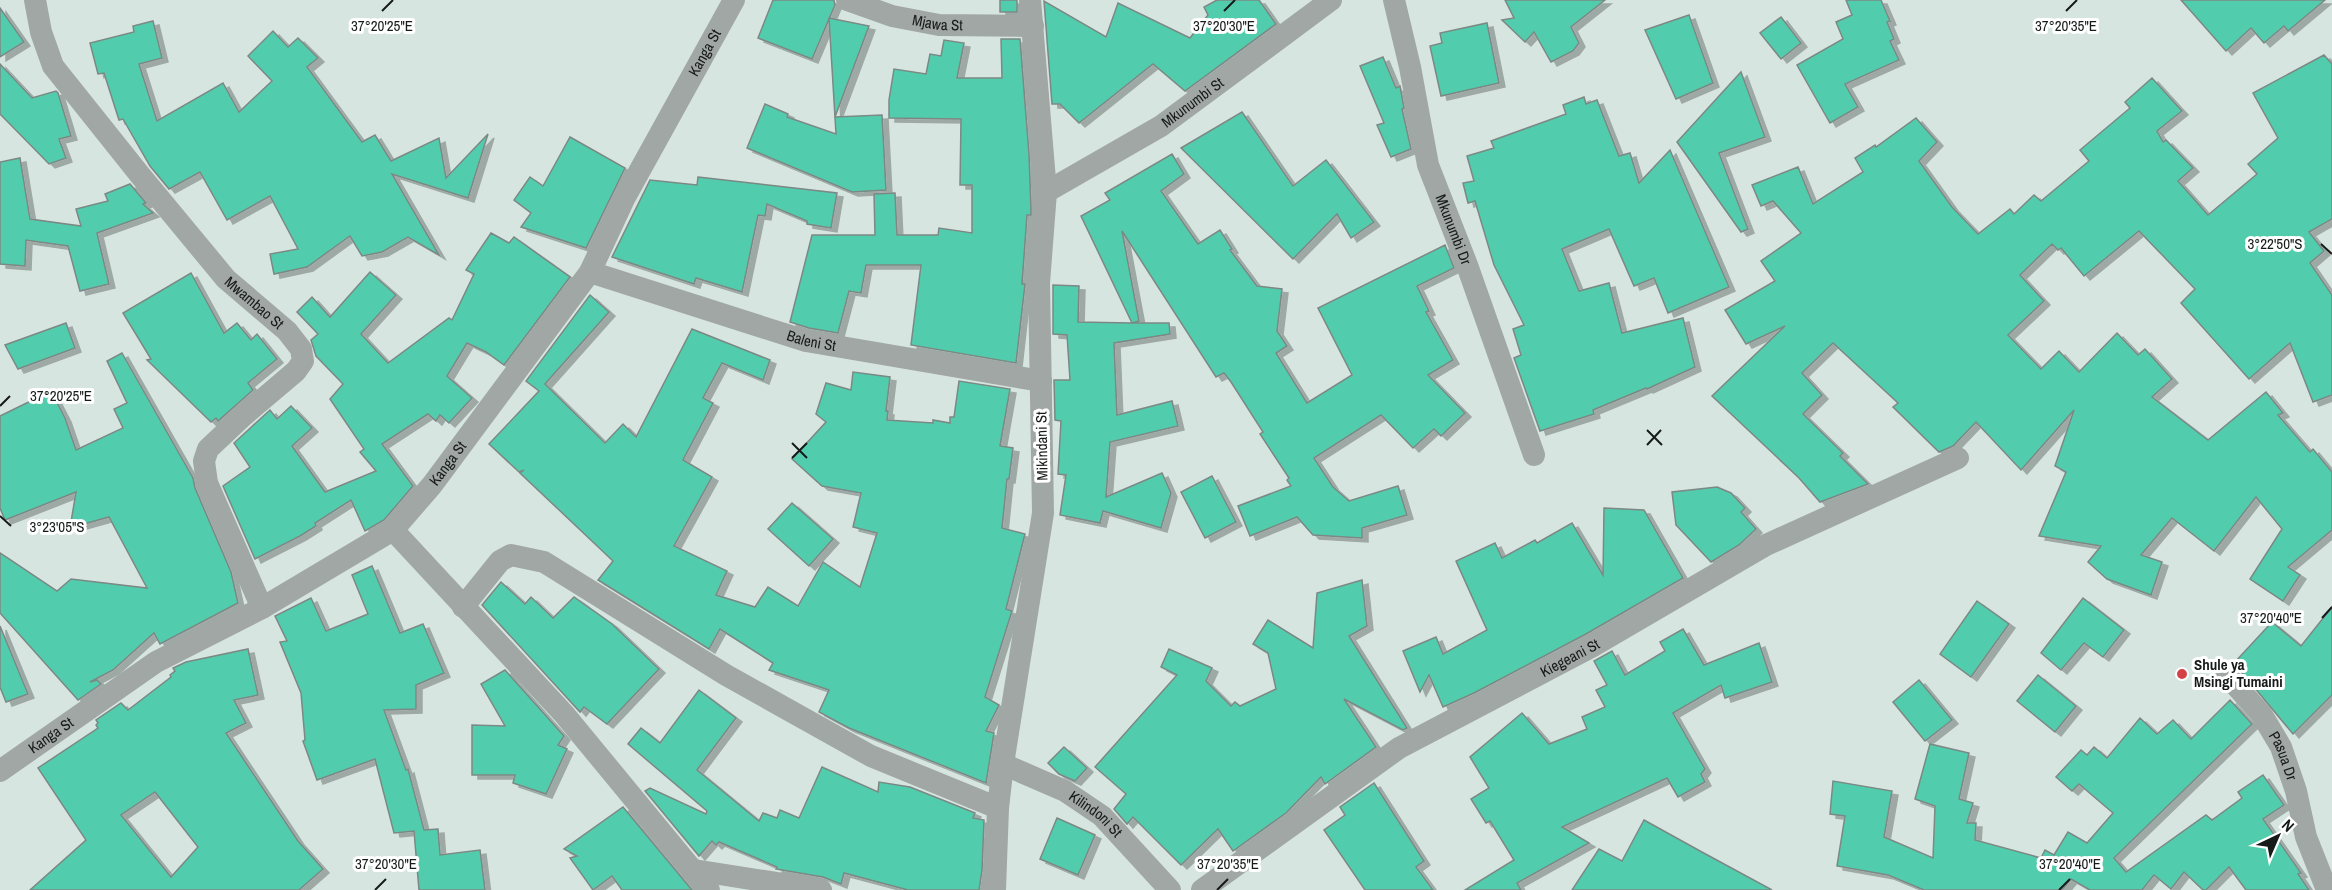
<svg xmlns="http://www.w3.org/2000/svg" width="2332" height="890" viewBox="0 0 2332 890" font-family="'Archivo Narrow',sans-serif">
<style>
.building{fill:#51cdae;stroke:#7c8884;stroke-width:1.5;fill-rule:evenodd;filter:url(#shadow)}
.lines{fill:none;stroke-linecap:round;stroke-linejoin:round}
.street{stroke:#a1a7a5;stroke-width:22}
.ticks{fill:none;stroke:#161b19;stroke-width:2}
.poi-dot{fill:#d24246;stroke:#fff;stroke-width:2}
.labels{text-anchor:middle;stroke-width:6;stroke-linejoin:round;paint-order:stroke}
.street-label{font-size:15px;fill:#161b19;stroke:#fff}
.poi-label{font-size:15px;font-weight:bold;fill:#161b19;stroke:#fff;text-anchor:start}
.ticks-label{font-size:15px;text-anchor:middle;fill:#161b19;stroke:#fff;stroke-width:6;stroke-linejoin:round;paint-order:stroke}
</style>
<defs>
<filter id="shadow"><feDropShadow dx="6" dy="4" stdDeviation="0" flood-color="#0004"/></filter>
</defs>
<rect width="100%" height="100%" fill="#d7e5e0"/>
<g class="building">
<path d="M773,0H834L835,5L812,59L758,38Z"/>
<rect x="1000" y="0" width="17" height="12"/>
<path d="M1217,0H1259L1276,24L1185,91L1153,64L1079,123L1060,104H1052L1044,1L1106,37L1118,3L1190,38L1208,15L1204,7Z"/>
<path d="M1505,0H1605L1571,27L1579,43L1573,51L1551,62L1534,32L1525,42L1502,20L1514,18Z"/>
<path d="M1846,0H1881L1890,21L1887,22L1894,39L1890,41L1899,60L1845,84L1858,107L1830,123L1797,65L1843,39L1836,22L1852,15Z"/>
<path d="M2181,0H2325L2288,31L2284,26L2264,43L2251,28L2226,51Z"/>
<path d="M0,8L24,42L0,57Z"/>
<path d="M1689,15L1713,83L1676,99L1645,30Z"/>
<path d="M1781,17L1801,43L1781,59L1760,33Z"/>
<path d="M829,18L869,26L835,117L882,115L886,190L852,192L747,148L765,104L788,114L787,117L836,134Z"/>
<path d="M153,21L162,58L139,64L157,121L223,83L239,112L272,81L248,56L273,31L288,47L298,38L318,58L307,67L362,142L375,135L391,161L439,138L446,178L488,134L468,198L392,174L439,255L408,237L382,252L362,256L350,236L307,267L274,274L270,254L298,249L270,196L227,220L200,172L169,189L150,166L123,119L119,120L104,73L98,74L90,43L134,32L133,26Z"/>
<path d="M1487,23L1499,83L1441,96L1430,46L1442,43L1440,33Z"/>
<path d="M1001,39H1020L1029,154L1031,208V215H1027L1022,284H1025L1016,363L911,345L921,265H866L861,293L849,291L838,333L809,328L790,322L812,235H875L874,194L895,193L897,235H938L939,228L972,233V185H960L961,119L889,118V100L894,69L926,74L930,54L941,56L944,40L964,43L957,78H1002Z"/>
<path d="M2324,55L2332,64V219L2309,232L2324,251L2310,263L2332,295V395L2313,402L2290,343L2249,379L2181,303L2195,289L2139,231L2084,276L2061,248L2058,250L2052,244L2020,275L2044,301L2008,335L2041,369L2059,351L2079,372L2117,333L2138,355L2145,349L2172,379L2152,397L2208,440L2266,392L2283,413L2278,415L2310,452L2313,449L2332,472V530L2288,567L2300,575L2283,601L2250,579L2282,529L2256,497L2214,551L2172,518L2141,555L2162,562L2151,595L2107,579L2088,562L2101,546L2039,536L2066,472L2055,466L2074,410L2021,470L1976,422L1953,446L1939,452L1893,407L1898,403L1833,343L1802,373L1822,395L1803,414L1843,453L1840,456L1868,484L1820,502L1799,478L1712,396L1785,326L1746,344L1725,310L1775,281L1761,261L1801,233L1773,201L1761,206L1752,185L1798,167L1813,204L1863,172L1855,158L1875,145L1876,147L1916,118L1937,142L1919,161L1952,207L1978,234L2010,209L2014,214L2034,195L2041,201L2089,161L2080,150L2130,108L2125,102L2152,78L2182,111L2157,131L2163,142L2166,140L2193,168L2178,181L2208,215L2257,174L2248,164L2278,138L2253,93Z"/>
<path d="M1383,57L1396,88L1400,86L1404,108L1402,109L1411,149L1391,157L1377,125L1384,123L1360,66Z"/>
<path d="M0,64L32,98L56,91L58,93L71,136L59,139L66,158L49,164L0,114Z"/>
<path d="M1741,72L1765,137L1719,153L1748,229L1741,232L1677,142Z"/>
<path d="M1584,97L1586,104L1597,100L1619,156L1630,153L1639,183L1670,150L1729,287L1668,313L1654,278L1634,286L1609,229L1562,249L1579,291L1609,283L1622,333L1683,318L1695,367L1647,389L1646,388L1593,410L1594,414L1540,431L1514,358L1521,355L1513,329L1524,325L1494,265L1475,201L1468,203L1463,183L1474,181L1467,156L1494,148L1491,141L1566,114L1563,105Z"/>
<path d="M1242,112L1293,186L1326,160L1374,222L1351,238L1337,214L1293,259L1181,148Z"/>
<path d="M570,137L625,168L586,248L521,227L531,213L514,200L530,177L543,186Z"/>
<path d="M1172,154L1184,174L1161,191L1198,244L1220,230L1232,249L1230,250L1257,286L1282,289L1277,331L1287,346L1276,353L1307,403L1352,375L1318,308L1445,245L1454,268L1417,286L1429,311L1426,312L1453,360L1428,375L1465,413L1441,436L1434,429L1413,448L1381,415L1314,458L1333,487L1349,501L1398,486L1407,515L1362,528V538L1313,535L1297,517L1250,536L1238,506L1291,486L1287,480L1289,478L1260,434L1263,432L1231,382L1224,373L1216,377L1122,231L1139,321L1132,323H1169L1170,334L1114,343L1117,415L1172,401L1178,426L1110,442L1106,497L1162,473L1171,493L1161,528L1103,511L1100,523L1060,515L1066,475L1058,474L1061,421L1055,420L1054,380H1070L1067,335L1053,334V285L1079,286L1078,322L1132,323L1081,216L1110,200L1105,193Z"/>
<path d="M20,158L30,219L81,226L76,209L108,201L105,194L130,184L146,203L143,204L153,213L97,233L109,284L80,291L68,246L26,240L25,266L0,264V162Z"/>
<path d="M698,177L837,193L831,228L807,224V221L767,204L765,216L758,215L742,292L696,278L694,284L612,257L650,180L697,185Z"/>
<path d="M491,233L509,243L514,237L570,277L504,365L486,352L467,343L447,376L472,398L449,423L440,415L436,421L428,414L382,444L413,486L384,520L365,531L351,500L315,523L316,526L300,536L255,559L223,486L250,467L234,443L270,410L277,419L291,406L312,428L292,446L325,492L376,471L360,452L364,449L330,399L343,384L316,356L311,340L318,334L297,312L312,297L330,317L370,272L396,295L361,334L388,363L449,318L452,320L474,274L466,270Z"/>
<path d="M191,273L224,333L237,323L251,340L257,334L277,359L248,383L253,390L218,421L216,418L211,422L147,360L151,359L123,313Z"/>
<path d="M590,295L609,312L545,384L605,443L623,424L636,437L692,329L770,360L763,380L722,363L703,398L713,403L683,460L712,477L674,546L727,571L716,595L755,607L768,587L798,606L823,562L860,587L877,533L853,527L861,493L822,486L792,459L826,422L816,414L826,383L851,390L853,372L890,377L886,411H888L887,420L933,423V420L950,423V417H954L959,381L1010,389L1000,446L1013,448L1009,479H1007L1002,528L1025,534L1006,609L1012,611L985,697L999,705L986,731L994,733L986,783L849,728L819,712L829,690L769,670L773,663L720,629L709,649L598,580L613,561L520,473L524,470L519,472L489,444L539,391L526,381Z"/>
<path d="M66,323L75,348L18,369L5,345Z"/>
<path d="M122,353L193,478L195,488L231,572L238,603L160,644L154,633L113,670L90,682L97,680L101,684L78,700L0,613V553L57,591L71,579L147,588L109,517L70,528L76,492L5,520L0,508V416L51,391L65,418L76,450L123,428L114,409L127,403L107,361Z"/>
<path d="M1212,476L1236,522L1205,538L1181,492Z"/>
<path d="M1717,487L1731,493L1745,508L1741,512L1756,529L1739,545L1711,562L1676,525L1672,492Z"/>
<path d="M792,503L833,539L809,566L768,529Z"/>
<path d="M1604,508L1644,510L1683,578L1586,634L1474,693L1443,707L1429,675L1420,692L1403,651L1436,637L1443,654L1487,630L1456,561L1495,543L1502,558L1535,540L1537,543L1572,523L1603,575Z"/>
<path d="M372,566L400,633L423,624L444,673L416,685V709L384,710L406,770L408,769L424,830L438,829L440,855L480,850L485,890H419L414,831L394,833L375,759L317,780L303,741L305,740L301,693L280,642L287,641L275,616L311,598L326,631L368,614L352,575Z"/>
<path d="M1362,580L1367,626L1349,636L1407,728L1403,730L1344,699L1376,747L1325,784L1321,777L1286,813L1233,851L1218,829L1181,865L1133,817L1127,824L1114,809L1126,794L1095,767L1177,675L1161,667L1169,649L1212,668L1206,681L1231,706L1235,702L1240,706L1276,689L1268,653L1253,644L1268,620L1313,648L1317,593Z"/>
<path d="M501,582L525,604L531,597L553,618L574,597L612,624L659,669L607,724L584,707L580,712L482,605Z"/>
<path d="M2083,598L2124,630L2103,657L2084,643L2061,670L2041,653Z"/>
<path d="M1977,601L2009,624L1971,677L1940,654Z"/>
<path d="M2332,607V695L2293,734L2234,663L2272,622L2301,646Z"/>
<path d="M0,626L28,694L6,702L0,687Z"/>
<path d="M1683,629L1704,665L1759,643L1772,682L1725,698L1721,685L1673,713L1705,769L1701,774L1705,782L1678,797L1667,778L1562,827L1589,843L1517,883L1521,890H1465L1514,860L1490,821L1486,823L1471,799L1489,788L1470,757L1522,713L1549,744L1587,729L1582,717L1605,707L1596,690L1607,685L1594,661L1612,651L1625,675L1665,651L1660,642Z"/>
<path d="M248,649L258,695L234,700L246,723L226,733L298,841L323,869L299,890H30L86,840L38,768L98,728L96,725L98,723L96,720L121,703L128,710L171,677L170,675L175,671L173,668L186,662ZM155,792L198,847L171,877L121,815Z"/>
<path d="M505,670L564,736L558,745L567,749L546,794L513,783L515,775H472V725L505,726L481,684Z"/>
<path d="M2038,675L2076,706L2055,732L2017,701Z"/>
<path d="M1919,680L1952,720L1925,741L1893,702Z"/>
<path d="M699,690L736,718L697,770L759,821L763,813L777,818L780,810L799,818L822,767L878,792L879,782L910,787L975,813L973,818L984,820L982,870L979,890H908L844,873L841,884L823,877L776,869L777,867L719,842L716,845L712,841L699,856L645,791L650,788L706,814L707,811L628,744L641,728L660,743Z"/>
<path d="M2230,700L2252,724L2114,858L2126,872L2206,815L2212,820L2242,798L2238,792L2263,775L2284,805L2263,819L2301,873L2298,874L2309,890H2246L2229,867L2206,890H2203L2184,872L2171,889L2154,875L2142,890H2090L2071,879L2062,890H1924L1888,875L1837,866L1845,816L1830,814L1833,781L1892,791L1884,837L1933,858L1935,806L1915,799L1930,744L1969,753L1959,799L1973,803L1967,823H1976L1975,840L2041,858L2045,850L2054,855L2068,832L2087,843L2113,813L2079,784L2072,791L2056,777L2081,750L2087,755L2094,747L2107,758L2140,718L2157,734L2173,720L2191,739Z"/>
<path d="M1064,747L1087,768L1075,781L1059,774L1048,763Z"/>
<path d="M1374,783L1424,861L1416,867L1433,890H1365L1324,830L1345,815L1340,807Z"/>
<path d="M623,807L692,890H622L612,876L593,890L570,858L577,856L564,849Z"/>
<path d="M1057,818L1095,835L1078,875L1040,859Z"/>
<path d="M1644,820L1700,851L1772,890H1572L1599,849L1622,861Z"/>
</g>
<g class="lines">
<g class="street">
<path id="s1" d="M35,0L41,32L53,66L140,175L226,279L287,331L301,349L303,361L296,371L243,416L208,449L204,461L207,483L262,608"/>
<path id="s2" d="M847,0L892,16L939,25L1033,26"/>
<path id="s3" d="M1394,0L1410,67L1428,165L1467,265L1534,455"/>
<path id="s4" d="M1046,192L1161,126L1331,0"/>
<path id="s5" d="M590,272L806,341L1041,381"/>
<path d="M393,530L564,714L709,890"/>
<path d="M463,607L500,561L511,555L544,562L726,675L871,756L998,808"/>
<path id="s6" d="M2223,671L2262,715L2281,747L2296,791L2306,837L2327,890"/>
<path id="s7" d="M1003,764L1065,791L1102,816L1170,890"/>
<path id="s8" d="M0,771L156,662L262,608L393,530L432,485L590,272L624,199L734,0"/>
<path d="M694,870L821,890"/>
<path d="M995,890L998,808L1003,764L1043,513L1039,283L1046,192L1030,0"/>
<path id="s9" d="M1202,890L1399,748L1593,646L1766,545L1958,458"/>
</g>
</g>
<path class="ticks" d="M382,11L393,0M1224,11L1235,0M2066,11L2077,0M2321,244L2332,254M0,406L10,396M1647,430L1662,445M792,443L807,458M1647,445L1661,430M792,458L807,443M0,516L11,526M2322,618L2332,607M375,890L386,879M1217,890L1228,879M2059,890L2070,879"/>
<circle class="poi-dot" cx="2182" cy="674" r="6"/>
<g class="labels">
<g class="street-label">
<text dy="5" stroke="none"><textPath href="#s2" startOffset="94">Mjawa St</textPath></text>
<text dy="5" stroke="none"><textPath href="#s8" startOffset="1034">Kanga St</textPath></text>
<text dy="5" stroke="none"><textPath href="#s4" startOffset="172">Mkunumbi St</textPath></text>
<text dy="5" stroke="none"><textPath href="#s3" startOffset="238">Mkunumbi Dr</textPath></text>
<text dy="5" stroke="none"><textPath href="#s1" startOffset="380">Mwambao St</textPath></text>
<text dy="5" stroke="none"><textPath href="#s5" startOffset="232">Baleni St</textPath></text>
<text transform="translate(1042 446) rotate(-91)" y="5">Mikindani St</text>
<text dy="5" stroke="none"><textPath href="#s8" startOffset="548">Kanga St</textPath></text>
<text dy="5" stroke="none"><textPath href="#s9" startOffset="436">Kiegeani St</textPath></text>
<text dy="5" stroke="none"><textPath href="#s8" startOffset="62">Kanga St</textPath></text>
<text dy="5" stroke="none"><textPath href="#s6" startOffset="105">Pasua Dr</textPath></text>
<text dy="5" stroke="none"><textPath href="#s7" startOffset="106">Kilindoni St</textPath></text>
</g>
<g class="poi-label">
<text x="2194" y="670">Shule ya<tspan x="2194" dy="17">Msingi Tumaini</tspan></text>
</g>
</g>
<g class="ticks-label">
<text x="382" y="31">37°20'25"E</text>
<text x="1224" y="31">37°20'30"E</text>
<text x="2066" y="31">37°20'35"E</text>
<text x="2275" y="249">3°22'50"S</text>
<text x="61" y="401">37°20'25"E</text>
<text x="57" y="532">3°23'05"S</text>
<text x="2271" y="623">37°20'40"E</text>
<text x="386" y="869">37°20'30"E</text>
<text x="1228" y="869">37°20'35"E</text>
<text x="2070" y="869">37°20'40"E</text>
</g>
<g transform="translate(2278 836) rotate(44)" stroke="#ffffff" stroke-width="4.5" paint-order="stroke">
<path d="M0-4.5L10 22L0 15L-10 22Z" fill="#161b19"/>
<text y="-9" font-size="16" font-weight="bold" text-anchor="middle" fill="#161b19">N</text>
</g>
</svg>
